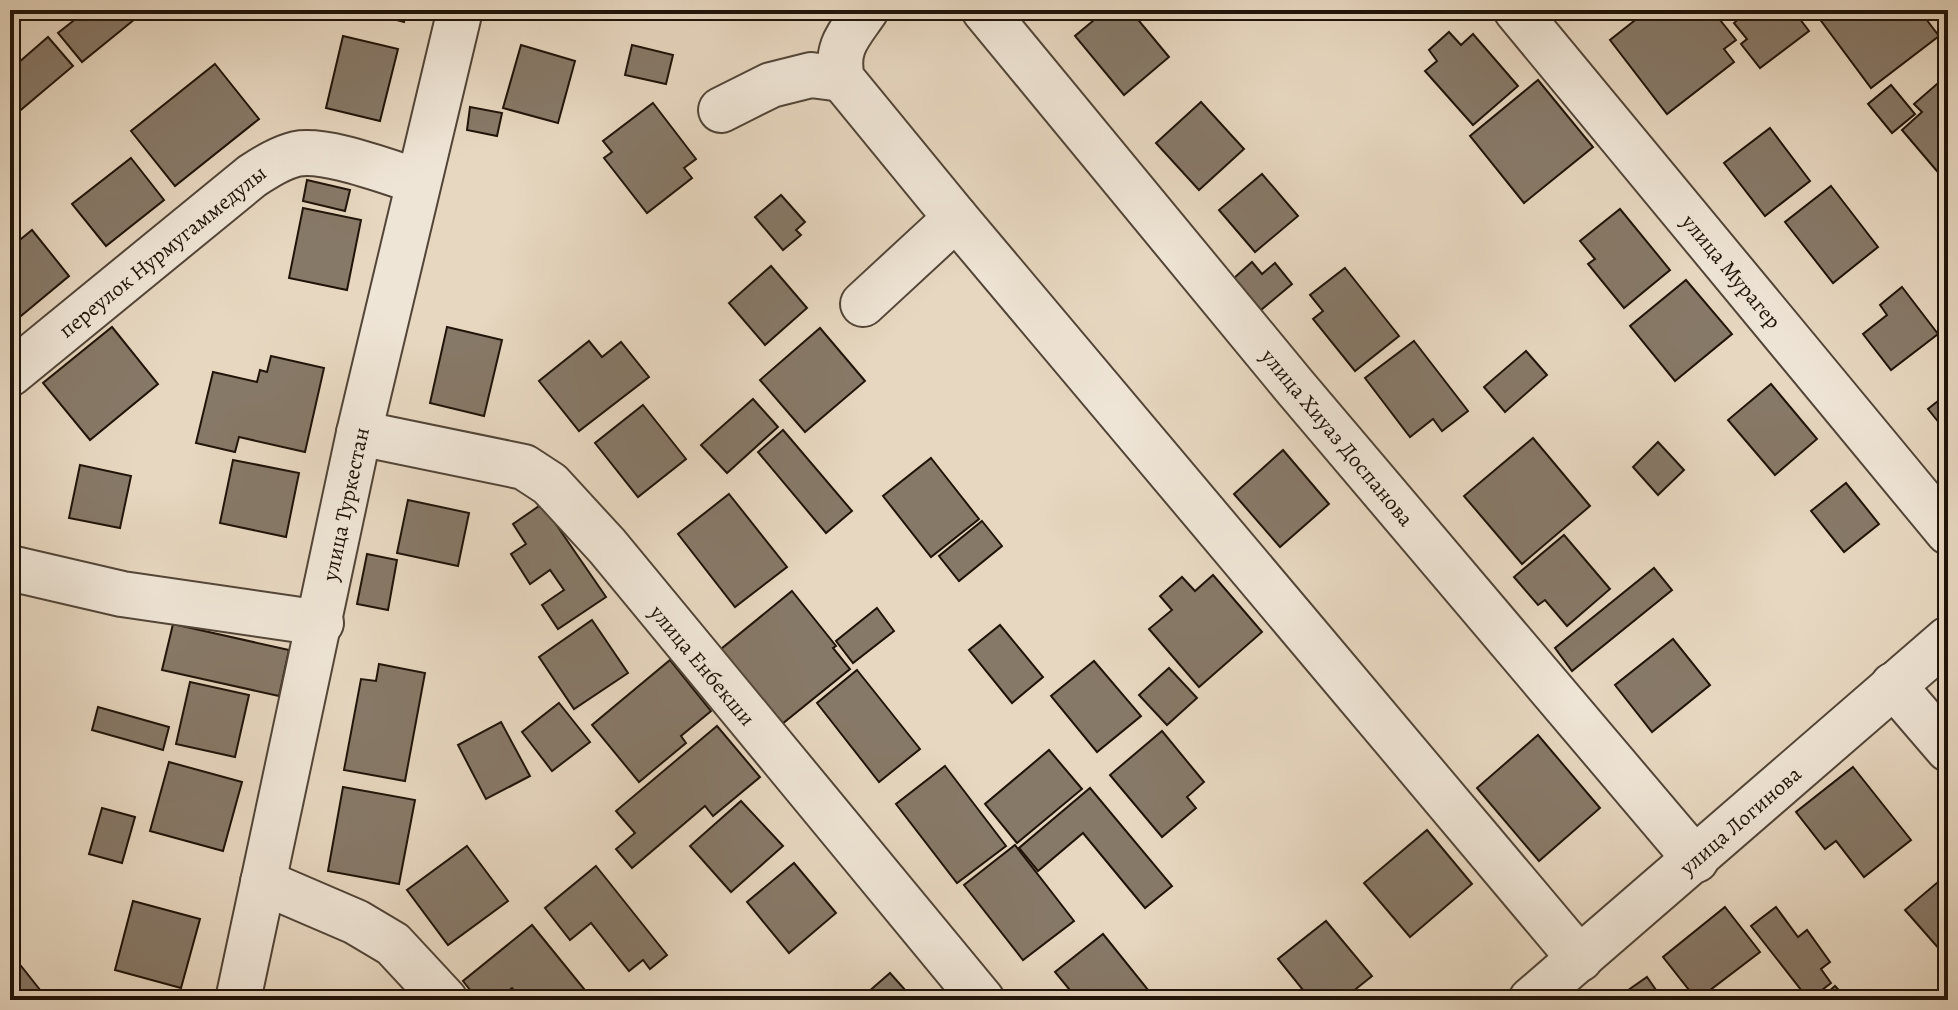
<svg xmlns="http://www.w3.org/2000/svg" width="1958" height="1010" viewBox="0 0 1958 1010" font-family="Alegreya,serif">
<style>
.building{fill:#877968;stroke:#201409;stroke-width:2}
.lines{fill:none;stroke-linecap:round;stroke-linejoin:round}
.minor-casing{stroke:#524537;stroke-width:48}
.minor{stroke:#efe5d6;stroke-width:44}
.labels{text-anchor:middle;stroke-width:8;stroke-linejoin:round;paint-order:stroke}
.street-label{font-size:22px;fill:#201409;stroke:#efe5d6}
</style>
<rect width="100%" height="100%" fill="#e7d7c0"/>
<filter id="stains"><feTurbulence type="fractalNoise" baseFrequency=".0025" numOctaves="4"/><feColorMatrix values="0 0 0 0 .2 0 0 0 0 .09 0 0 0 0 .02 0 0 0 .5 -.17"/></filter>
<radialGradient id="worn" r=".72"><stop offset=".6" stop-color="#630" stop-opacity="0"/><stop offset="1" stop-color="#630" stop-opacity=".3"/></radialGradient>
<g class="building">
<path d="M87,10H146L82,62L58,33Z"/>
<path d="M360,10H407L404,22Z"/>
<path d="M1106,10H1130L1169,57L1124,95L1075,36Z"/>
<path d="M1648,10H1692L1699,18L1712,10L1736,40L1724,49L1734,62L1667,114L1610,40Z"/>
<path d="M1737,10H1793L1809,31L1760,68L1741,44L1747,39L1734,23L1742,16Z"/>
<path d="M1813,10H1919L1939,36L1871,88Z"/>
<path d="M1449,32L1461,45L1473,34L1518,86L1473,125L1425,71L1437,61L1429,50Z"/>
<path d="M343,36L398,49L380,121L326,108Z"/>
<path d="M48,37L73,66L10,119V70Z"/>
<path d="M521,45L575,61L558,123L503,108Z"/>
<path d="M632,45L673,55L666,84L625,75Z"/>
<path d="M215,64L259,119L175,186L131,131Z"/>
<path d="M1945,77L1948,80V184L1902,130L1922,112L1914,104Z"/>
<path d="M1538,80L1593,147L1524,203L1470,136Z"/>
<path d="M1891,85L1915,114L1892,133L1868,104Z"/>
<path d="M1201,102L1244,149L1199,190L1156,143Z"/>
<path d="M653,103L696,159L684,168L692,178L647,213L604,158L612,152L603,141Z"/>
<path d="M470,107L502,113L497,136L467,130Z"/>
<path d="M1770,128L1810,181L1765,216L1724,163Z"/>
<path d="M131,158L164,200L106,246L72,204Z"/>
<path d="M1262,174L1298,216L1255,252L1219,210Z"/>
<path d="M307,180L350,190L345,211L303,201Z"/>
<path d="M1831,186L1878,247L1833,283L1785,222Z"/>
<path d="M781,195L805,222L796,230L801,235L783,250L755,217Z"/>
<path d="M303,208L361,220L347,290L289,278Z"/>
<path d="M1620,209L1670,270L1624,308L1588,264L1595,259L1580,241Z"/>
<path d="M32,230L69,276L10,325V248Z"/>
<path d="M1252,262L1262,274L1275,263L1292,284L1261,310L1234,278Z"/>
<path d="M771,266L807,308L765,345L729,303Z"/>
<path d="M1345,268L1399,336L1355,371L1313,319L1323,311L1310,295Z"/>
<path d="M1686,280L1732,334L1675,381L1630,326Z"/>
<path d="M1902,287L1938,334L1891,370L1863,334L1887,315L1880,305Z"/>
<path d="M112,327L158,384L90,440L43,383Z"/>
<path d="M447,327L502,340L484,416L430,403Z"/>
<path d="M820,328L865,381L805,432L760,380Z"/>
<path d="M589,341L602,357L621,342L649,377L579,431L539,381Z"/>
<path d="M1414,341L1468,411L1442,431L1433,419L1410,437L1365,378Z"/>
<path d="M1526,351L1547,375L1505,412L1484,387Z"/>
<path d="M271,356L324,368L305,452L239,437L235,452L196,443L213,372L257,382L260,370L267,372Z"/>
<path d="M1771,384L1817,439L1775,475L1728,420Z"/>
<path d="M1948,393V434L1928,409Z"/>
<path d="M753,399L778,427L727,473L701,445Z"/>
<path d="M643,405L686,459L638,497L595,443Z"/>
<path d="M783,430L852,511L826,533L758,452Z"/>
<path d="M1533,438L1590,506L1522,564L1464,496Z"/>
<path d="M1658,442L1684,470L1658,495L1633,467Z"/>
<path d="M1283,450L1329,504L1280,547L1234,494Z"/>
<path d="M931,458L979,519L931,557L883,496Z"/>
<path d="M233,460L299,473L286,537L220,523Z"/>
<path d="M80,465L131,476L120,528L69,518Z"/>
<path d="M1846,483L1879,524L1844,552L1811,511Z"/>
<path d="M729,494L787,567L735,607L678,534Z"/>
<path d="M408,500L469,513L458,566L397,553Z"/>
<path d="M542,504L606,597L558,629L542,605L564,590L550,570L530,584L511,554L526,544L513,524Z"/>
<path d="M982,521L1002,546L959,581L939,556Z"/>
<path d="M1564,535L1610,589L1567,626L1545,600L1538,605L1514,577Z"/>
<path d="M367,554L397,560L388,610L357,604Z"/>
<path d="M1654,568L1672,590L1572,671L1555,648Z"/>
<path d="M1213,575L1262,632L1199,687L1149,629L1172,610L1160,596L1182,577L1195,591Z"/>
<path d="M792,591L836,646L833,648L850,669L782,724L721,649Z"/>
<path d="M877,608L894,631L853,663L836,641Z"/>
<path d="M592,620L628,673L574,709L539,657Z"/>
<path d="M173,624L289,650L279,696L162,670Z"/>
<path d="M1000,625L1043,677L1012,703L969,650Z"/>
<path d="M1673,639L1710,685L1652,732L1615,685Z"/>
<path d="M670,660L711,711L681,736L686,743L639,782L592,725Z"/>
<path d="M1094,661L1141,716L1097,752L1051,696Z"/>
<path d="M379,664L425,673L405,781L344,770L361,679L376,681Z"/>
<path d="M1169,668L1197,698L1167,725L1139,695Z"/>
<path d="M857,670L920,749L879,782L817,703Z"/>
<path d="M190,682L249,695L235,757L176,744Z"/>
<path d="M559,703L590,742L552,771L522,732Z"/>
<path d="M98,707L169,727L163,750L92,730Z"/>
<path d="M501,722L530,776L486,799L458,745Z"/>
<path d="M717,726L760,777L713,816L705,806L632,868L616,849L635,833L616,811Z"/>
<path d="M1162,731L1204,782L1187,797L1196,808L1162,837L1110,775Z"/>
<path d="M1538,735L1600,808L1539,861L1477,788Z"/>
<path d="M1049,750L1082,789L1017,843L985,804Z"/>
<path d="M169,762L242,782L223,851L150,831Z"/>
<path d="M945,766L1006,846L957,883L896,804Z"/>
<path d="M1853,767L1911,840L1864,877L1836,841L1825,849L1796,812Z"/>
<path d="M343,787L415,800L399,884L328,871Z"/>
<path d="M1090,788L1172,886L1145,908L1083,833L1038,871L1019,848Z"/>
<path d="M741,801L783,846L731,892L690,846Z"/>
<path d="M102,808L135,817L122,863L89,854Z"/>
<path d="M1427,830L1472,884L1410,937L1364,883Z"/>
<path d="M1015,845L1074,921L1023,960L964,885Z"/>
<path d="M467,846L508,901L448,945L407,890Z"/>
<path d="M794,863L836,913L789,953L747,902Z"/>
<path d="M596,866L667,955L650,969L643,960L629,971L591,923L570,940L545,908Z"/>
<path d="M1945,876L1948,879V959L1905,910Z"/>
<path d="M133,901L200,919L181,988L115,970Z"/>
<path d="M1725,907L1760,952L1697,1000L1663,957Z"/>
<path d="M1776,907L1798,937L1807,930L1830,962L1821,969L1831,983L1809,1000L1751,926Z"/>
<path d="M1326,921L1372,976L1342,1000H1311L1278,959Z"/>
<path d="M532,925L593,1000H522L512,988L496,1000H478L463,981Z"/>
<path d="M1103,934L1153,996L1148,1000H1078L1055,972Z"/>
<path d="M10,952L48,1000H10Z"/>
<path d="M890,973L914,1000H859Z"/>
<path d="M1647,977L1663,1000H1614Z"/>
<path d="M1835,986L1848,1000H1819Z"/>
</g>
<g class="lines">
<g class="minor-casing">
<g id="minor">
<path d="M866,10C849,35 835,47 842,79L956,218L1580,959"/>
<path d="M984,10L1295,387L1696,860"/>
<path d="M1516,10L1948,532"/>
<path d="M721,110L771,85L811,75L842,79"/>
<path d="M863,304L956,218"/>
<path d="M10,374L252,176C266,167 280,158 296,154C326,148 387,172 417,181"/>
<path d="M359,433L524,467L550,484L607,546L982,1000"/>
<path d="M10,568L122,594L321,623"/>
<path d="M1893,685L1948,749"/>
<path d="M263,882L356,922L393,944L445,1000"/>
<path d="M238,1000L359,433L460,10"/>
<path d="M1531,1000L1948,639"/>
</g>
</g>
<use href="#minor" class="minor"/>
</g>
<g class="labels">
<g class="street-label">
<text transform="translate(162 251) rotate(-39)" y="8">переулок Нурмугаммедулы</text>
<text transform="translate(1732 271) rotate(50)" y="8">улица Мурагер</text>
<text transform="translate(1338 437) rotate(50)" y="8">улица Хиуаз Доспанова</text>
<text transform="translate(345 504) rotate(-78)" y="8">улица Туркестан</text>
<text transform="translate(703 665) rotate(50)" y="8">улица Енбекши</text>
<text transform="translate(1740 820) rotate(-41)" y="8">улица Логинова</text>
</g>
</g>
<rect width="1958" height="1010" fill="none" stroke="#e7d7c0" stroke-width="40"/>
<rect x="12" y="12" width="1934" height="986" fill="none" stroke="#201409" stroke-width="4"/>
<rect x="20" y="20" width="1918" height="970" fill="none" stroke="#201409" stroke-width="2"/>
<rect width="100%" height="100%" filter="url(#stains)"/>
<rect width="100%" height="100%" fill="url(#worn)"/>
</svg>
